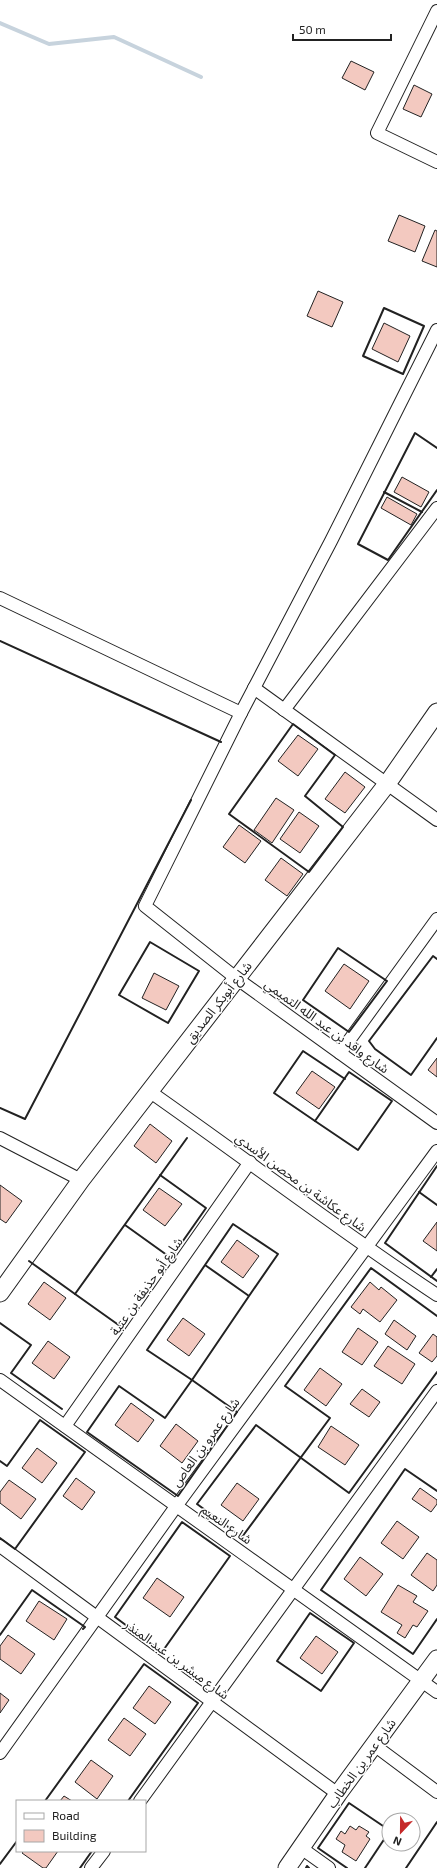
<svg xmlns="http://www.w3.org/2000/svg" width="437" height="1868" viewBox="0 0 437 1868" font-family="'Exo 2','Noto Sans Arabic',sans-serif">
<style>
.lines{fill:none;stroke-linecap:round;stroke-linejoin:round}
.stream{stroke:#c7d3dd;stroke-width:4}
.building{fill:#f3c9c0;stroke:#222}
.street-casing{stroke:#222;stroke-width:14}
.secondary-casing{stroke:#222;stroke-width:19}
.street{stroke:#fff;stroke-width:12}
.secondary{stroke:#fff;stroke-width:17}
.wall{stroke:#222;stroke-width:2}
.labels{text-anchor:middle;stroke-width:3;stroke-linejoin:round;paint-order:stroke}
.street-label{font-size:13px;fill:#222;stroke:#fff}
</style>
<rect width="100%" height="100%" fill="#fff"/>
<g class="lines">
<path class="stream" d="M0,23L49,44L114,37L201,77"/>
</g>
<g class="building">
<path d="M351,61L374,72L365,90L342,78Z"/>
<path d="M414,85L432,94L421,117L403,109Z"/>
<path d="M399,215L425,226L415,252L388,241Z"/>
<path d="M435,230L437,231V267L422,261Z"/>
<path d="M318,291L343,302L332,327L307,316Z"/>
<path d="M384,323L410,336L398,362L372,349Z"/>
<path d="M402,477L429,492L421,507L394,492Z"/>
<path d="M387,497L417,514L411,525L381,508Z"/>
<path d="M298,735L318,749L298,776L278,761Z"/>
<path d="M345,772L365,787L345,813L325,799Z"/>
<path d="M276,798L294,810L272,843L254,830Z"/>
<path d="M299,812L319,826L300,853L280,839Z"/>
<path d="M239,825L261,841L245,863L223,847Z"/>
<path d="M281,858L303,874L287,896L265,880Z"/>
<path d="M344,964L369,981L350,1009L325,991Z"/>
<path d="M154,973L179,986L166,1010L142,998Z"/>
<path d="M437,1058V1077L428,1070Z"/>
<path d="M312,1071L335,1087L319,1109L296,1093Z"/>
<path d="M150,1124L172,1141L156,1163L134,1146Z"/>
<path d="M0,1185L22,1201L6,1223L0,1219Z"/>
<path d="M159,1188L182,1204L165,1226L143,1210Z"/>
<path d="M437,1222V1251L423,1241Z"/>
<path d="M237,1240L259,1256L243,1278L221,1262Z"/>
<path d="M44,1282L66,1298L50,1320L28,1304Z"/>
<path d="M370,1282L379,1290L381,1287L397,1300L380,1322L363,1309L360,1314L351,1307Z"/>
<path d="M183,1318L205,1334L189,1356L167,1340Z"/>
<path d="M394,1320L416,1336L407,1350L385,1334Z"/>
<path d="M358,1328L378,1342L362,1365L342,1352Z"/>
<path d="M433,1334L437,1337V1356L432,1362L419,1353Z"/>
<path d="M48,1341L70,1357L54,1379L32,1363Z"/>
<path d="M388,1346L415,1364L402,1384L374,1366Z"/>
<path d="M320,1368L342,1384L326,1406L304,1390Z"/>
<path d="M362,1389L380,1402L369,1417L350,1404Z"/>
<path d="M131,1403L154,1420L138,1442L115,1425Z"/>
<path d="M176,1424L198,1441L182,1463L160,1446Z"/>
<path d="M331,1426L359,1445L345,1465L318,1447Z"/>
<path d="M37,1448L57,1463L42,1483L22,1468Z"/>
<path d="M76,1478L95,1492L82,1510L63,1496Z"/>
<path d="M9,1480L36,1499L21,1519L0,1503V1492Z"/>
<path d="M237,1483L259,1499L243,1521L221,1505Z"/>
<path d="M420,1488L437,1500V1504L431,1512L412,1499Z"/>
<path d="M397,1521L419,1537L403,1559L381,1543Z"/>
<path d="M427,1553L437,1560V1585L433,1591L411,1575Z"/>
<path d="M360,1557L383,1574L366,1596L344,1579Z"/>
<path d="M157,1578L184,1597L170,1617L143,1598Z"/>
<path d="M398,1585L417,1596L413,1602L428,1611L417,1627L413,1625L405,1638L397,1633L402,1625L381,1612Z"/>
<path d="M39,1601L67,1619L54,1640L26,1621Z"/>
<path d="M8,1635L35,1654L21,1674L0,1659V1646Z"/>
<path d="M316,1636L338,1652L322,1674L300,1658Z"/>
<path d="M149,1686L171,1702L155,1724L133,1708Z"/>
<path d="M0,1693L9,1700L0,1713Z"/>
<path d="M124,1718L146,1734L130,1756L108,1740Z"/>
<path d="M91,1760L113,1776L97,1799L75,1782Z"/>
<path d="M64,1796L72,1801H60Z"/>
<path d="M350,1826L356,1830L359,1826L369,1832L366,1836L370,1839L356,1861L342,1852L345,1845L336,1839L341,1831L345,1834Z"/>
<path d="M24,1851H58L46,1868H43L22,1853Z"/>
</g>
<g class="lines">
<g class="street-casing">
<g id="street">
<path d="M437,11L377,133L437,162"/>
<path d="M437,330L331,541L241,713L145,906L236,978L437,1123"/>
<path d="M0,598L241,713"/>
<path d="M254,688L437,820"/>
<path d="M284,710L437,508"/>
<path d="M340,1053L437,919"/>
<path d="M149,1091C246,1159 339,1230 437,1295"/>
<path d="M0,1138L81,1180"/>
<path d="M0,1380L437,1692"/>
<path d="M65,1426L250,1162"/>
<path d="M0,1546L338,1794"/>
<path d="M374,1745L437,1792"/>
<path d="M0,1753L177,1505L437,1151"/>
<path d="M140,1801L437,1391"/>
<path d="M301,1848L329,1868"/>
<path d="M91,1868L104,1851"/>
</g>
</g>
<g class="secondary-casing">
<g id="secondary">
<path d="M0,1293L81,1180L387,784L437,712"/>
<path d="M287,1868L338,1794L437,1659"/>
</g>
</g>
<use href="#street" class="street"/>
<use href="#secondary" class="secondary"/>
<g class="wall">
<path d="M384,308L424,326L403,374L363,356Z"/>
<path d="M437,448L415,433L358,544L388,560L437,490"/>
<path d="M384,492L422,512"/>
<path d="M0,641L221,742"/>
<path d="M293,724L335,755L305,796L343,827L309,872L229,814Z"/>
<path d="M150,942L199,971L168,1023L119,995Z"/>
<path d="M338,948L387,981L349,1032L303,1000Z"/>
<path d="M437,959L433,956L369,1041L375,1049L411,1075L437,1038"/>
<path d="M349,1072L392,1101L358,1150L315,1121Z"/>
<path d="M0,1108L25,1119L191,800"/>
<path d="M315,1121L274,1093L303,1051L345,1079"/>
<path d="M437,1166L385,1243L437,1281"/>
<path d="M419,1192L437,1205"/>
<path d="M125,1225L171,1258L206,1208L160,1175"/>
<path d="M29,1261L75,1294L187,1138"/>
<path d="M205,1265L249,1296L278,1254L233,1224L147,1350L192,1380L249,1296"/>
<path d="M431,1277L437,1269"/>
<path d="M75,1294L120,1326"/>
<path d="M437,1316L371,1268L285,1386L330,1418L242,1537L197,1504L256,1425L349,1493L437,1372"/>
<path d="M0,1323L31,1345L11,1373L62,1409"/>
<path d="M192,1380L237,1412L178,1496L87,1432L119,1386L165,1418Z"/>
<path d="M0,1461L7,1466L40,1420L85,1452L15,1549L0,1538"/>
<path d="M437,1491L405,1469L321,1590L413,1654L437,1619"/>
<path d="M182,1522L230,1556L162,1652L115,1617Z"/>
<path d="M310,1613L354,1643L321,1691L277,1661Z"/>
<path d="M0,1635L32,1590L85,1627L83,1629"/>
<path d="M45,1801L144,1664L198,1703L128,1801"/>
<path d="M0,1864L17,1841"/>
<path d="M80,1868L92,1851"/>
<path d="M306,1868L307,1866L309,1868"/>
<path d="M347,1868L318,1848L349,1803L389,1830"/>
<path d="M365,1868L389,1832"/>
<path d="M406,1868L437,1822"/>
</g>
</g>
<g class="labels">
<g class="street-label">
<text transform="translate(218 1002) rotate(-52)" y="5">شارع أبوبكر الصديق</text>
<text transform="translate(327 1026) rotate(36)" y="5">شارع واقد بن عبد الله التميمي</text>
<text transform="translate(301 1182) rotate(36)" y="5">شارع عكاشة بن محصن الأسدي</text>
<text transform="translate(146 1286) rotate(-55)" y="5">شارع أبو حذيفة بن عتبة</text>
<text transform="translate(205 1442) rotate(-54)" y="5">شارع عمرو بن العاص</text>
<text transform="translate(227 1524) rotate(35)" y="5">شارع النعيم</text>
<text transform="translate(177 1659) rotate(36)" y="5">شارع مبشر بن عبد المنذر</text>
<text transform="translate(361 1763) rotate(-54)" y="5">شارع عمر بن الخطاب</text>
</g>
</g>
<rect x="16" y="1800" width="130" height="52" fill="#ffffff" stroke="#a7a7a7"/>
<rect x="24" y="1813" width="20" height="6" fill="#ffffff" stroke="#a7a7a7"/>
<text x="52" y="1820" font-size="12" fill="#222222">Road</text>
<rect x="24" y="1830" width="20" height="12" fill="#f3c9c0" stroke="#a7a7a7"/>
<text x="52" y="1840" font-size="12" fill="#222222">Building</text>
<g transform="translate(401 1832) rotate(202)"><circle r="19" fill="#ffffff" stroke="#a7a7a7"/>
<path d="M0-3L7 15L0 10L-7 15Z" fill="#c62828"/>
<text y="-6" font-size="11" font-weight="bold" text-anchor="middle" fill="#222222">N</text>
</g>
<path d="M293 34v6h98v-6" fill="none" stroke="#222222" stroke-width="2"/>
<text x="299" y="34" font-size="12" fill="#222222" stroke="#ffffff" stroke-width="3" paint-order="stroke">50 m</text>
</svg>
